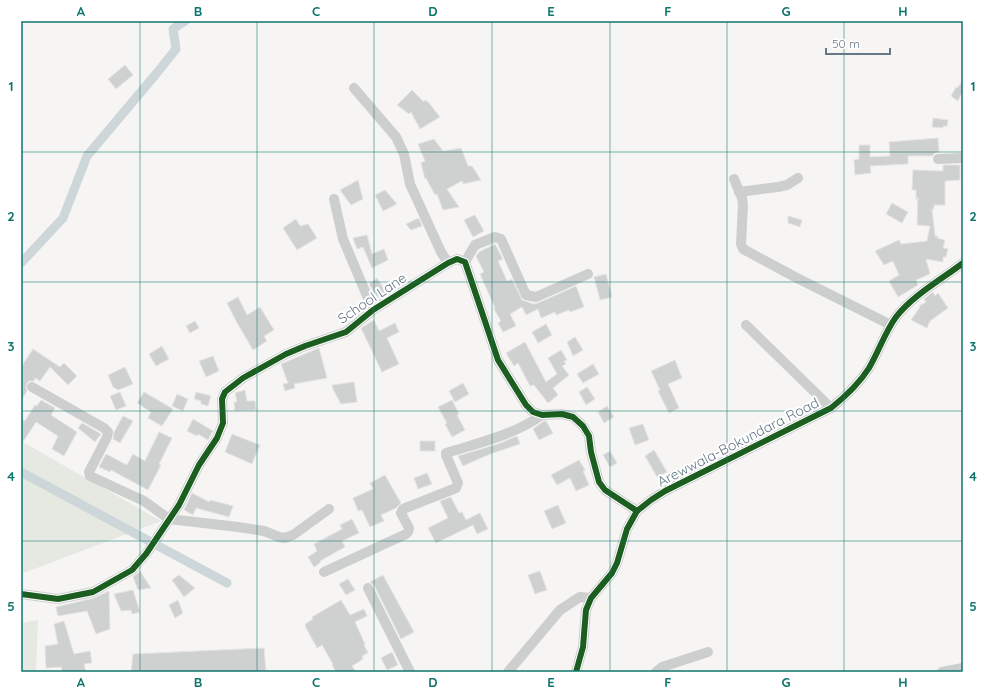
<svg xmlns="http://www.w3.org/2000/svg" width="984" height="693" viewBox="0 0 984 693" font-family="Quicksand,sans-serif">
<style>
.green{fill:#e6e8e2}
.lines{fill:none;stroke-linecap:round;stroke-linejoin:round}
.canal{stroke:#cdd6d8;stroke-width:9}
.building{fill:#cfd0d0;stroke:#e5e4e4}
.minor{stroke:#cdcfcf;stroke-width:10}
.cycleway-casing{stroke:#fff;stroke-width:8}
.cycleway{stroke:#1b5e20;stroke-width:6}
.grid{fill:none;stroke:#0f766e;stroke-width:1;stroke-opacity:0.55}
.labels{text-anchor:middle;stroke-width:4;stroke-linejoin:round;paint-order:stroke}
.street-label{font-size:14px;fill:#647885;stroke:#fff}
.neatline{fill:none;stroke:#0f766e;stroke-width:1.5}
.grid-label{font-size:13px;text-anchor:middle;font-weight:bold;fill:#0f766e}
</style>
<rect width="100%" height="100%" fill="#f6f5f4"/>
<g class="green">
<path d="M21,441L161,521L21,574Z"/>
<path d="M38,620L36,672H21V623Z"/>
</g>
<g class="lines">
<g class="canal">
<path d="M21,263L63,218L87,156L156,74L176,49L173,29L185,21"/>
<path d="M21,472L227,583"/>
</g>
</g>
<g class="building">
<path d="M125,65L133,75L116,89L108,79Z"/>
<path d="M963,81V95L961,94L958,101L951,96L956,87L957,88Z"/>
<path d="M412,90L424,102L425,100L429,103L440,117L420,129L411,112L409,114L397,105Z"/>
<path d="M933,118L948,120L947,126H943V128L932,127Z"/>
<path d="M938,138L939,152L935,153L932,156H908V164L870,166L871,173L855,175L854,160L859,159V145H870V157L890,156L889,142Z"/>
<path d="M434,139L443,151L461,148L468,166H472L481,180L463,184L462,181L447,189L459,207L443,210L437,194L435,195L426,178L425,179L421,163L425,161L418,144Z"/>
<path d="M943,165H960V180L945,181V205H934V209H932L935,236H938L937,238L945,240L943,248L948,249L946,257H943V262L926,259L930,274L916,280L918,285L898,297L889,281L899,275L893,261L884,265L875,251L899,240L901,244L927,241L930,226L917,225L918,197L916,200V190H912L913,170L943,171Z"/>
<path d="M358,180L363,199L351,205L340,190Z"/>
<path d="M385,190L397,204L383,211L375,195Z"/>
<path d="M892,203L908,212L902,223L886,214Z"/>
<path d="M475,215L484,231L473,237L464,220Z"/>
<path d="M788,216L802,220L800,227L788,223Z"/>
<path d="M419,218L422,226L411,230L406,224Z"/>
<path d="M296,219L300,226L308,224L317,238L297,250L283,228Z"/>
<path d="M367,235L372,254L384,249L388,260L372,268L363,247L357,249L353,238Z"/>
<path d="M495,244L503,259L498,261L507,281L512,279L522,300L533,304L538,303L576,286L584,307L570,312L569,310L556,315L555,312L541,318L538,309L526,315L522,307L510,314L516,326L503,332L498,323L501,321L494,309L495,308L480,274L484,272L476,256L479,252Z"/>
<path d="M606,274L612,297L600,300L594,277Z"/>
<path d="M377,278L386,292L377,297L369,284Z"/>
<path d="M933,292L935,296L938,293L948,308L930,321L927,328L911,320L920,307L919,306L926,302L924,299Z"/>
<path d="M238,297L247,315L260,307L274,330L264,336L267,341L253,350L236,321L227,303Z"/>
<path d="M374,320L379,331L395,323L399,332L387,338L399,364L382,372L361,328Z"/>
<path d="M195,321L199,328L190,333L186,326Z"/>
<path d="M546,324L552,335L538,343L532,332Z"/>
<path d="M575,337L583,350L573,356L567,342Z"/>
<path d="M525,342L546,382L557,374L548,358L561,350L567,360L564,361L566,364L562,366L569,375L553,388L558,395L548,403L534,385L530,386L518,363L514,366L506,353Z"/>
<path d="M162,346L169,359L156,366L149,354Z"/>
<path d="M319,348L327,378L294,384L295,388L285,391L283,384L288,383L281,364Z"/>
<path d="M33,349L60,367L64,363L77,376L68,385L50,367L40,381L35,378L34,381H29L27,383L26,387L27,391L21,401V367Z"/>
<path d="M213,356L219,371L206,377L199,361Z"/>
<path d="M675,360L682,378L668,384L679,408L669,413L658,391L660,390L651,371Z"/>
<path d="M593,364L599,374L583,383L577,374Z"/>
<path d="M125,367L133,384L118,390L113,387L108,375Z"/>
<path d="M354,382L357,402L341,404L333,389L332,385Z"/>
<path d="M463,383L469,394L455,402L449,391Z"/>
<path d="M587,387L595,399L586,405L579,392Z"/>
<path d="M245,390L247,401H255L256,410L235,411L234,402H237L235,393Z"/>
<path d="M120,392L126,406L116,410L110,396Z"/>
<path d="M144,392L173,409L162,426L148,418L151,412L137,403Z"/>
<path d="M196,392L211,396L208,406L201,404V401L194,399Z"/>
<path d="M177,394L188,399L183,411L172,406Z"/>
<path d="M41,400L55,408L51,415L77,432L64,456L52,449L58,436L36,422L21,445V419L25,421L35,405L37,406Z"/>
<path d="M452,400L459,414L457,415L465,430L452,437L445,424L447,423L438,407Z"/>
<path d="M607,406L614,417L604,423L598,412Z"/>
<path d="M123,416L133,421L120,443L113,439L114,432Z"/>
<path d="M193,419L213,431L208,440L198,434L197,436L187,431Z"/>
<path d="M544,421H546L553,433L539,440L533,429Z"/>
<path d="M82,423L101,434L95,442L78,428Z"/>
<path d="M643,424L649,440L635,445L629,428Z"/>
<path d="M159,432L172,438L159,464L161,465L148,490L111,470L110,472L99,467L106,454L127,465L133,454L145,461Z"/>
<path d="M232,434L260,445L252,464L225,452Z"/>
<path d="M517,436L520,444L490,454L463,466L458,456L498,444Z"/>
<rect x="420" y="441" width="15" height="10"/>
<path d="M654,450L667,472L657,477L645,456Z"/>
<path d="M610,451L617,463L610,467L603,455Z"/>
<path d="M579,460L585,470L583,471L589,485L576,491L570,478L557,485L551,475Z"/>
<path d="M427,473L432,484L418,489L414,478Z"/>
<path d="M385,475L401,503L396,508L381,515L384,521L370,527L362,510L358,511L353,498L373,489L370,483Z"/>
<path d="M192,493L209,502L210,500L233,506L229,517L196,508L193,515L184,510Z"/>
<path d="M451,497L459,513L462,512L466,520L480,513L488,529L477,534L473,525L436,543L428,528L448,518L440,501Z"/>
<path d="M558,505L566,523L552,529L544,511Z"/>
<path d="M352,519L359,533L342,541L345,547L320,561L321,562L314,567L308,557L317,551L314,544L342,529L340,525Z"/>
<path d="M140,571L151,588L138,590L133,577Z"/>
<path d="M540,571L547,590L535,594L528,575Z"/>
<path d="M179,575L195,588L184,597L172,580Z"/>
<path d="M383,575L414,632L401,639L374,585L370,582Z"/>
<path d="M348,579L355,590L346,595L339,584Z"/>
<path d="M133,590L140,612L132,614L131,610L121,611L114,594Z"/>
<path d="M109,591L110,629L96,634L87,611L58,616L56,607L94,598Z"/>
<path d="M178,600L183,613L175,618L169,605Z"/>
<path d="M341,600L350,615L364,609L367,616L355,622L365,644L364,645L368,653L362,656L363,659L352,666L356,672H336L332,665L333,664L322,645L317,648L305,626L306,625L305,624L313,619L312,617Z"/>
<path d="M64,621L74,654L90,651L92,663L84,664L86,672H63L61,667L46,668L45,646L58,644L54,624Z"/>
<path d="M264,648L266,672H131L133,654Z"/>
<path d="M392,652L398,665L387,670L381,658Z"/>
</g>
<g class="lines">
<g class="minor">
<path d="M354,88L396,137L404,154L410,184L441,252L448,263"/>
<path d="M938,159L963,158"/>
<path d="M734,179L742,198L743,205L741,244L743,249L795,277L891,325"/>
<path d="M739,192L778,187L787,185L798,178"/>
<path d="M334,199L343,239L373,310"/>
<path d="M465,262L475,245L495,237L501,239L526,295L536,297L588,274"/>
<path d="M746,325L831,408"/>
<path d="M32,387L104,428L108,432L107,437L89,472L90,476L144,501L169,519L238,527L264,531L279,537L285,538L293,535L329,509"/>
<path d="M324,572L406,534L408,532L409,528L401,513L403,509L456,488L458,483L446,455V453C478,443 514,435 542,415"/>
<path d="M368,588L410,672"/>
<path d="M21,594L58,599L93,592L132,570L146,554L179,505L199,465L217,438L223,423L222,399L225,392L243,378L286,354L305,346L346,332L373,310L448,263L457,259L465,262L498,360L526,405L533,412L542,415L562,414L573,417L583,426L589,436L591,452L599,482L605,490L637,511"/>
<path d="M508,672L560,610L580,597L591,598"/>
<path d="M576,672L583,647L586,610L591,598L612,573L617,563L627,529L637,511L651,500L665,491L831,408C846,396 859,384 869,368C879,351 885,332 896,317C912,296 942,279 963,263"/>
<path d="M656,672L662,667L708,652"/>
<path d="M942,672L963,668"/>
</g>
<g class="cycleway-casing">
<g id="cycleway">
<path d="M21,594L58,599L93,592L132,570L146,554L179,505L199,465L217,438L223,423L222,399L225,392L243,378L286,354L305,346L346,332L373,310L448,263L457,259L465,262L498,360L526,405L533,412L542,415L562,414L573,417L583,426L589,436L591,452L599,482L605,490L637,511"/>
<path d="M576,672L583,647L586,610L591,598L612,573L617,563L627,529L637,511L651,500L665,491L831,408C846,396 859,384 869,368C879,351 885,332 896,317C912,296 942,279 963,263"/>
</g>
</g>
<use href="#cycleway" class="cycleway"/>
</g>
<path class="grid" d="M140,21V672M257,21V672M374,21V672M492,21V672M610,21V672M727,21V672M844,21V672M21,152H963M21,282H963M21,411H963M21,541H963"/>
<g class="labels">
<g class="street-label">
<text transform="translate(372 298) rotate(-34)" y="5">School Lane</text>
<text transform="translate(738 442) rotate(-27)" y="5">Arewwala-Bokundara Road</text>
</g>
</g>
<rect width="984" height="693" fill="none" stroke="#ffffff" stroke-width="44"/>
<path d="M826 48v6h64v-6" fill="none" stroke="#647885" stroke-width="2"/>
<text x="832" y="48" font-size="12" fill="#647885" stroke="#ffffff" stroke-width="3" paint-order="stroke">50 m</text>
<rect x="22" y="22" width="940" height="649" class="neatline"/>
<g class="grid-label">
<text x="81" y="16">A</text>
<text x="198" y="16">B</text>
<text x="316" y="16">C</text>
<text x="433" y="16">D</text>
<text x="551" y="16">E</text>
<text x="668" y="16">F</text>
<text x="786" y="16">G</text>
<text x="903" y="16">H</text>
<text x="11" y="91">1</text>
<text x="973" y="91">1</text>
<text x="11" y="221">2</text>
<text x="973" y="221">2</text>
<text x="11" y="351">3</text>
<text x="973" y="351">3</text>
<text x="11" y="481">4</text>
<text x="973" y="481">4</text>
<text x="11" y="611">5</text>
<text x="973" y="611">5</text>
<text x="81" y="687">A</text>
<text x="198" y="687">B</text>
<text x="316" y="687">C</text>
<text x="433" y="687">D</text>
<text x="551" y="687">E</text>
<text x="668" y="687">F</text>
<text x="786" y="687">G</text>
<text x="903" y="687">H</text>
</g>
</svg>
